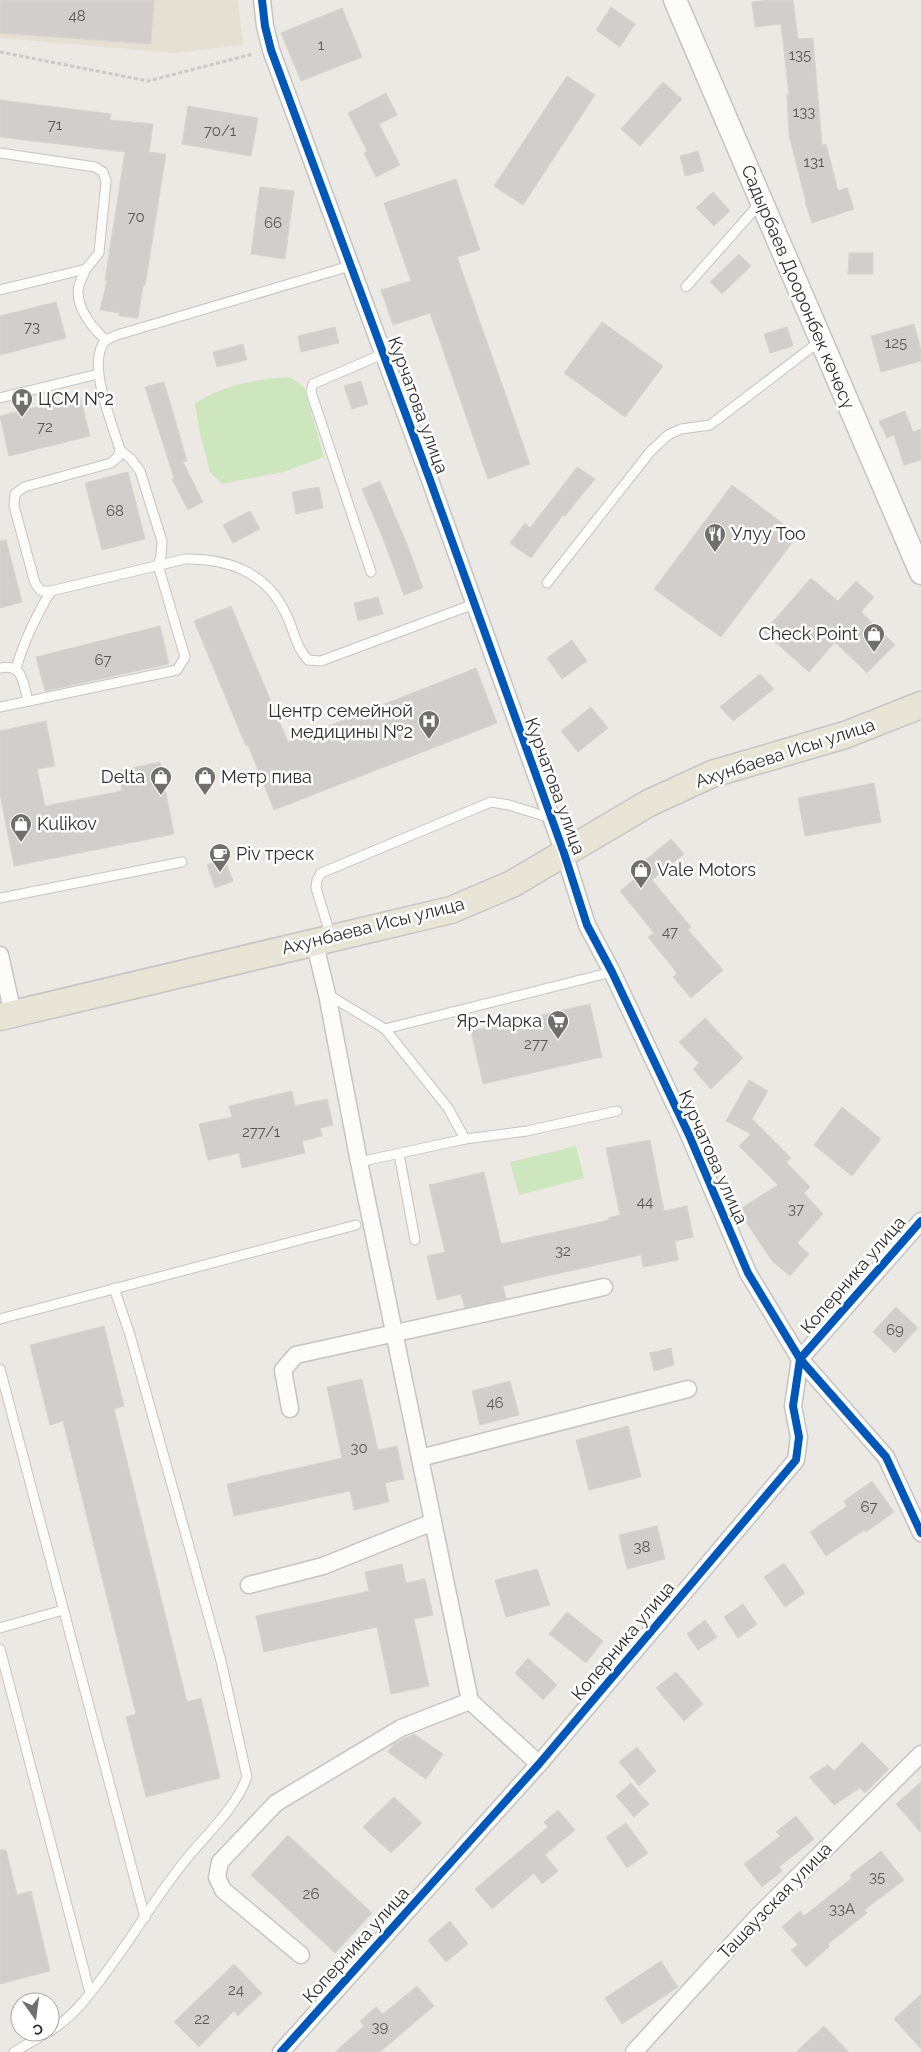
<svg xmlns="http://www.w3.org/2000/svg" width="921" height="2052" viewBox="0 0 921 2052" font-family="Raleway,sans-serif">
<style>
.education{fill:#e6e0d3}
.green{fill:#cee6be}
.building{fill:#d1cecb;stroke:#d7d4d0}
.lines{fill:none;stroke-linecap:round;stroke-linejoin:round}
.lane-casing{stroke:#c5c4c5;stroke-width:11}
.street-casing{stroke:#c5c4c5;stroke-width:19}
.secondary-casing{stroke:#c5c4c5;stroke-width:25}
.primary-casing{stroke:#c6c5c4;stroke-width:29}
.path{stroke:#c9c9c8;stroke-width:3;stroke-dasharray:4 2.5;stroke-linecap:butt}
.lane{stroke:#fcfcfb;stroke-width:9}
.street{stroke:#fcfcfb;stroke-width:16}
.secondary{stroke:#fcfcfb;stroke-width:22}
.primary{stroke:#e8e4d6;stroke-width:26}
.cycleway-casing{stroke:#fff;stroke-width:11}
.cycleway{stroke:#0057b8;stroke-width:8}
.labels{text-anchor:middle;stroke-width:5;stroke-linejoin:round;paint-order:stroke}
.number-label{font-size:15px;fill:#585857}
.street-label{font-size:18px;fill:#2e2e2e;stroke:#fff}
.poi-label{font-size:18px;fill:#2e2e2e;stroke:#fff;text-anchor:start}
</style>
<rect width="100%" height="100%" fill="#ece8e4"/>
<path class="education" d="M0,0H238L243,45L175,53L0,38Z"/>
<g class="green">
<path d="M290,377L304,387L324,457L283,472L222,484L210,472L200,434L195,403C224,385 256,379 290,377Z"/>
<path d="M576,1146L584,1178L519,1195L510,1162Z"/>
</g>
<g class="building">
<path d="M0,0H154L151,44L0,33Z"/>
<path d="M770,0H793L798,39L813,38L822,145L826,144L838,191L847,188L854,209L812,223L805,202H806L789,135L787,95H789L781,24L755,27L752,2Z"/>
<path d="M611,7L635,24L620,47L596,30Z"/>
<path d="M342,8L362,57L301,81L281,33Z"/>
<path d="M567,76L595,95L523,205L494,186Z"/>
<path d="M663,82L682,99L640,146L621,129Z"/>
<path d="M386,93L397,115L379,124L400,165L376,177L364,153L367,151L348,113Z"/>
<path d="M0,100L111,114L110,120L153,124L149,152L166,154L145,286H143L138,318L119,316L120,313L100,310L107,281L105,280L125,152L0,137Z"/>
<path d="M188,106L258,118L251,156L182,144Z"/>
<path d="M698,151L704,171L685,176L680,156Z"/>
<path d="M456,179L480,250L457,257L530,464L488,479L430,313L393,325L381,290L411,281L384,203Z"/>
<path d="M260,187L294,191L285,259L251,254Z"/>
<path d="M713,192L730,211L714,226L696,208Z"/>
<path d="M849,253H873V274H848Z"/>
<path d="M739,254L751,266L722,294L710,282Z"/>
<path d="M56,302L66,338L0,355V316Z"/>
<path d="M602,322L663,366L625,417L564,373Z"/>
<path d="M914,324L921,350V361L881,372L871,336Z"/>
<path d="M335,327L339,343L301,352L298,336Z"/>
<path d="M787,327L793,346L770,353L764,334Z"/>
<path d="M243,344L247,360L217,367L213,352Z"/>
<path d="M361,381L368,404L352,409L344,386Z"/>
<path d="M164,382L187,461L183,462L203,502L188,510L172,479L174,478L145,387Z"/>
<path d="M80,396L90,436L9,456L0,416Z"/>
<path d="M905,411L913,432L921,429V460L904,465L894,435L887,438L879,421Z"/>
<path d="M577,467L595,479L565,516L563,515L531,558L510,543L525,523L530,528Z"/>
<path d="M128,472L145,539L102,550L85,483Z"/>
<path d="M380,481L407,544L423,588L404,595L382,536L362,489Z"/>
<path d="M732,485L798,535L721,637L654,589Z"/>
<path d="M319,487L323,508L296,514L292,492Z"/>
<path d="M250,511L260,529L233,543L223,525Z"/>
<path d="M6,540L22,602L0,608V541Z"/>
<path d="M811,578L838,601L856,581L874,597L861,612L895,645L867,673L835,642L809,672L764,632Z"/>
<path d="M378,597L383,614L358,621L354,603Z"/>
<path d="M231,606L288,742L476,668L497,723L274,810L248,745L246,746L194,621Z"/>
<path d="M160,626L169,664L45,691L36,657Z"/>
<path d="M572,640L587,661L562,679L547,658Z"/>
<path d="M760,674L774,689L733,721L720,707Z"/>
<path d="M591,707L608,728L578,752L561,731Z"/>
<path d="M46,721L55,766L37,769L45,806L122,791L118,771L160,762L174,834L14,866L0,794V731Z"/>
<path d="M874,783L881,822L805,836L798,798Z"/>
<path d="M671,839L684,854L652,880L691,927L688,930L723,970L691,998L673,977L677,973L648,937L654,933L620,891L642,873L637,867Z"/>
<path d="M224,858L233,881L215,888L207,865Z"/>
<path d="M590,1004L602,1057L483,1084L471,1031Z"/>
<path d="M705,1018L743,1058L711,1089L693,1069L699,1063L679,1042Z"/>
<path d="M749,1080L768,1091L752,1119L791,1158L786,1162L810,1187L804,1193L823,1214L797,1243L809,1254L790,1276L772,1261L738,1210L778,1185L739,1146L751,1134L726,1121Z"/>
<path d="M292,1091L295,1106L327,1099L333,1125L320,1128L322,1136L302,1141L305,1153L242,1168L239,1153L208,1160L199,1124L232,1117L229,1106Z"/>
<path d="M842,1107L881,1139L852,1176L814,1145Z"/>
<path d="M650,1140L664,1211L687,1206L693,1237L675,1241L678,1260L643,1267L641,1255L503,1286L506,1298L465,1308L461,1294L437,1300L427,1256L445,1252L429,1185L484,1172L501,1244L609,1220L608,1218L620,1215L606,1148Z"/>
<path d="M896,1307L918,1328L895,1353L873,1332Z"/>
<path d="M104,1326L124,1406L114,1409L187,1702L201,1698L220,1778L146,1797L126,1717L136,1714L63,1421L50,1425L30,1345Z"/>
<path d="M671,1348L674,1365L654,1371L650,1353Z"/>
<path d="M362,1379L378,1450L397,1446L404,1479L385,1483L389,1502L354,1510L350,1491L234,1516L227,1484L342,1458L327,1387Z"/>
<path d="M510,1381L519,1415L480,1425L472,1391Z"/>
<path d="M628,1426L641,1477L589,1490L576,1440Z"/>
<path d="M872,1481L894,1512L866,1532L864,1530L826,1556L810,1532L847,1506L844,1501Z"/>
<path d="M657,1526L665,1559L627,1569L619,1535Z"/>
<path d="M784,1563L805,1593L785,1607L764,1577Z"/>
<path d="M402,1564L406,1583L425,1579L433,1615L414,1619L429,1686L391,1694L377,1627L264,1652L256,1616L369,1591L365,1572Z"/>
<path d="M537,1569L550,1605L506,1617L495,1580Z"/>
<path d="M743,1604L757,1624L738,1638L724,1617Z"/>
<path d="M567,1612L603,1641L586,1663L549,1634Z"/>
<path d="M705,1620L717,1637L698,1650L687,1634Z"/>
<path d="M528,1658L557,1685L543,1700L515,1673Z"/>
<path d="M676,1672L703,1704L684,1721L656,1688Z"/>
<path d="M414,1734L443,1754L426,1779L388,1752L394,1744Z"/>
<path d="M862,1742L889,1769L865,1793L860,1788L834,1805L809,1777L828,1765L834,1771Z"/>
<path d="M637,1747L656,1771L639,1786L619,1762Z"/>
<path d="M921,1782V1833L896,1804Z"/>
<path d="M631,1783L649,1804L634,1817L616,1796Z"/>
<path d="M394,1797L422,1823L391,1853L363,1827Z"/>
<path d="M558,1810L575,1830L545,1855L558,1871L542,1884L534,1873L492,1909L475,1889L548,1827L544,1822Z"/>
<path d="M796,1816L814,1839L779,1867L782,1871L762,1887L744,1864L780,1836L776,1832Z"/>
<path d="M626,1823L648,1853L627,1868L606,1837Z"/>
<path d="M288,1835L372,1913L335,1953L251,1875Z"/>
<path d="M0,1850H6L17,1895L31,1891L50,1971L0,1984Z"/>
<path d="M881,1851L904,1880L864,1910L867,1913L828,1944L830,1946L806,1967L791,1950L798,1945L782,1927L800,1911L804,1916L852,1878L850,1875Z"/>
<path d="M450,1921L468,1944L446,1962L428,1940Z"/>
<path d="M661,1961L678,1987L622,2024L605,1998Z"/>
<path d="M234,1964L262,1993L238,2016L234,2011L199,2047L174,2022Z"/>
<path d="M417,1986L434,2006L380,2052H335L364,2026L360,2021L376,2007L383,2014Z"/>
<path d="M921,1994V2049L894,2019Z"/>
<path d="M824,2026L849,2052H796Z"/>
</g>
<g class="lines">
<g class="lane-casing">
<g id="lane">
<path d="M0,153L95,167L103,172L106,181L99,253L86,269L0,290"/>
<path d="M350,266L117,335C114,337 109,338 106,340C85,361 113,425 120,450L118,457L111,463L24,487L15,494L14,506L35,583L41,591H51L185,559C227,558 266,572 285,612C294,629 295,646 308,660L321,661L474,604"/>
<path d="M86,269C83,276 78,284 78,292C78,310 93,329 106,340"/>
<path d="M686,287L761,202"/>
<path d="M0,398L98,374"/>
<path d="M371,572L311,392L313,384L383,354"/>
<path d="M547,583L650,452L668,435L681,429L710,425L820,341"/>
<path d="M0,668C24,663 23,684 28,701"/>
<path d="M16,669C24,640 36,616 51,591"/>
<path d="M0,707L177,670L185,657L158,565L161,556L162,541L140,471L131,459L120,450"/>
<path d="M0,898L182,862"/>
<path d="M331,937L316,888L317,880L321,873L491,802L509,805L551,818"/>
<path d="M612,972L385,1029L448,1108L465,1139L527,1131L617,1111"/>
<path d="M327,994L385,1029"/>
<path d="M399,1154L415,1240"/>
<path d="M359,1162L465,1139"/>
<path d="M0,1319L356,1225"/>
<path d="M0,1369L145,1918"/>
<path d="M0,1628L63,1610"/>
<path d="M0,1649L90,1993"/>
<path d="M50,2031C76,2015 94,1989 112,1964C134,1934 154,1901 177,1871C200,1839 233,1814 247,1777L221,1661L130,1335L114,1288"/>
<path d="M14,2052L48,2032"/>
</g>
</g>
<g class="street-casing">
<g id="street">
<path d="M262,0L265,26L271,50L430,480L564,853L587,925L612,972L689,1135L748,1273L800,1359L886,1457L921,1533"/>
<path d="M314,941L327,994L359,1162L470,1701L539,1764"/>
<path d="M0,955L13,1014"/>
<path d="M290,1409L283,1370L296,1355L604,1287"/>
<path d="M420,1458L688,1389"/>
<path d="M249,1585L323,1566L433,1522"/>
<path d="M301,1955L223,1890L217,1877L220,1862L276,1803L401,1728L470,1701"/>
<path d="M281,2052L539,1764L796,1460L799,1437L793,1406L800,1359L921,1221"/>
<path d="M634,2052L758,1916L921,1754"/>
</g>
</g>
<g class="secondary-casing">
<path id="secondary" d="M675,0L921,573"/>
</g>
<g class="primary-casing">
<path id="primary" d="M0,1017L451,910L512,884L649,803L712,774L845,735L921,705"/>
</g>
<path class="path" d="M0,52L148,81L253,54"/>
<use href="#lane" class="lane"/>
<use href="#street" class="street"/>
<use href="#secondary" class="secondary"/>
<use href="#primary" class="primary"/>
<g class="cycleway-casing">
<g id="cycleway">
<path d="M262,0L265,26L271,50L430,480L564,853L587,925L612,972L689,1135L748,1273L800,1359L886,1457L921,1533"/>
<path d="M281,2052L539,1764L796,1460L799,1437L793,1406L800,1359L921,1221"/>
</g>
</g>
<use href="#cycleway" class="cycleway"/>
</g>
<defs>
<g id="hospital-pin" transform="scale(1.125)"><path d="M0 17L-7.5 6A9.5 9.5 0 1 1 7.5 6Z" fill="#706f6e" stroke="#fff"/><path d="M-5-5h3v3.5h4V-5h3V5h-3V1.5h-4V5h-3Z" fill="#fff"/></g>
<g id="restaurant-pin" transform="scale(1.125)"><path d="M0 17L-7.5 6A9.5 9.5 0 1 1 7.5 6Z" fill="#706f6e" stroke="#fff"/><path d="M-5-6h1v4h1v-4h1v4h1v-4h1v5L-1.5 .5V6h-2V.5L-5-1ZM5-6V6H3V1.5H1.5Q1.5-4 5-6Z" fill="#fff"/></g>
<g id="shop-pin" transform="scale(1.125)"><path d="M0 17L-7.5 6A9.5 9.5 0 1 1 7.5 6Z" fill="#706f6e" stroke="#fff"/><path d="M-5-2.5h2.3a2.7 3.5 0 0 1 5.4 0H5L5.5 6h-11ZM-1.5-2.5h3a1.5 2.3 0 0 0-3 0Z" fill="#fff"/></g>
<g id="cafe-pin" transform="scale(1.125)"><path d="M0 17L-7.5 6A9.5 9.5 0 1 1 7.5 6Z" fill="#706f6e" stroke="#fff"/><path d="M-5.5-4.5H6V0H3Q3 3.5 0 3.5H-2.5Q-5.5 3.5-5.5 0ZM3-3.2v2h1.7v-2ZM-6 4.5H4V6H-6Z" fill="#fff"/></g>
<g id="supermarket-pin" transform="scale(1.125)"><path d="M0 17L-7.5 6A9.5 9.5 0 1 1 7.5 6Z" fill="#706f6e" stroke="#fff"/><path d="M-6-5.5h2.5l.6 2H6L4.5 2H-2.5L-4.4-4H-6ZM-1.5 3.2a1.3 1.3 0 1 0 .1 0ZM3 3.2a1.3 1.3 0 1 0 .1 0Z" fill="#fff"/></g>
</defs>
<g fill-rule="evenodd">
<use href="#hospital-pin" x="22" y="399"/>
<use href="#restaurant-pin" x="715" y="534"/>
<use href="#shop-pin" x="874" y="634"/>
<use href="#hospital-pin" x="429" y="721"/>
<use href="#shop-pin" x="161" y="777"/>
<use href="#shop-pin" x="205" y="777"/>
<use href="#shop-pin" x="21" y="824"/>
<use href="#cafe-pin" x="220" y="854"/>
<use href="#shop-pin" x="641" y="870"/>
<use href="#supermarket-pin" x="558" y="1021"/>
</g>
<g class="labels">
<g class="number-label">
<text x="77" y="21">48</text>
<text x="321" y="50">1</text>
<text x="800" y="60">135</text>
<text x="804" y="117">133</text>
<text x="55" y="130">71</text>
<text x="220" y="136">70/1</text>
<text x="814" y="167">131</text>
<text x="136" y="222">70</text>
<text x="273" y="228">66</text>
<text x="32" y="332">73</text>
<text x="896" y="348">125</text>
<text x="45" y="432">72</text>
<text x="115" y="516">68</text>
<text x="103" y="665">67</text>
<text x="670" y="937">47</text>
<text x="536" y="1049">277</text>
<text x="261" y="1137">277/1</text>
<text x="645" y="1207">44</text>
<text x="796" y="1214">37</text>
<text x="563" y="1256">32</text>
<text x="895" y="1335">69</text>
<text x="495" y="1408">46</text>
<text x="359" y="1453">30</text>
<text x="869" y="1512">67</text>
<text x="642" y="1552">38</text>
<text x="877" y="1882">35</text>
<text x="311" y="1899">26</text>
<text x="842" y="1914">33А</text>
<text x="236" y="1995">24</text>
<text x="202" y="2024">22</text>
<text x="380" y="2032">39</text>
</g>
<g class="street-label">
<text transform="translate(798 287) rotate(67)" y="6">Садырбаев Дооронбек көчөсү</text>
<text transform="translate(418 405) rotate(70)" y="6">Курчатова улица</text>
<text transform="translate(785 753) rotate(-18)" y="6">Ахунбаева Исы улица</text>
<text transform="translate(555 786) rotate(70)" y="6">Курчатова улица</text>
<text transform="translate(373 926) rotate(-14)" y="6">Ахунбаева Исы улица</text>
<text transform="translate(713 1157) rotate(66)" y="6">Курчатова улица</text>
<text transform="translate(853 1275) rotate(-49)" y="6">Коперника улица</text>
<text transform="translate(623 1641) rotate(-50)" y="6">Коперника улица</text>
<text transform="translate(775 1901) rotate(-46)" y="6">Ташаузская улица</text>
<text transform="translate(356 1945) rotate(-48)" y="6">Коперника улица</text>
</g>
<g class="poi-label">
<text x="38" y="405">ЦСМ №2</text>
<text x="731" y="540">Улуу Тоо</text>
<text x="858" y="640" text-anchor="end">Check Point</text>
<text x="413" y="717" text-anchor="end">Центр семейной<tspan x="413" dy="21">медицины №2</tspan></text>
<text x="145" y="783" text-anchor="end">Delta</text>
<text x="221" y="783">Метр пива</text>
<text x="37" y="830">Kulikov</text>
<text x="236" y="860">Piv треск</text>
<text x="657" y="876">Vale Motors</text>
<text x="542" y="1027" text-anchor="end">Яр-Марка</text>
</g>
</g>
<g transform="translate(35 2017) rotate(166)"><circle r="24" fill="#ffffff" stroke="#ababab"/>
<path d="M0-4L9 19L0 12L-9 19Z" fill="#706f6e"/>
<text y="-8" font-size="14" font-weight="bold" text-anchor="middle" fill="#2e2e2e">С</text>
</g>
</svg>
